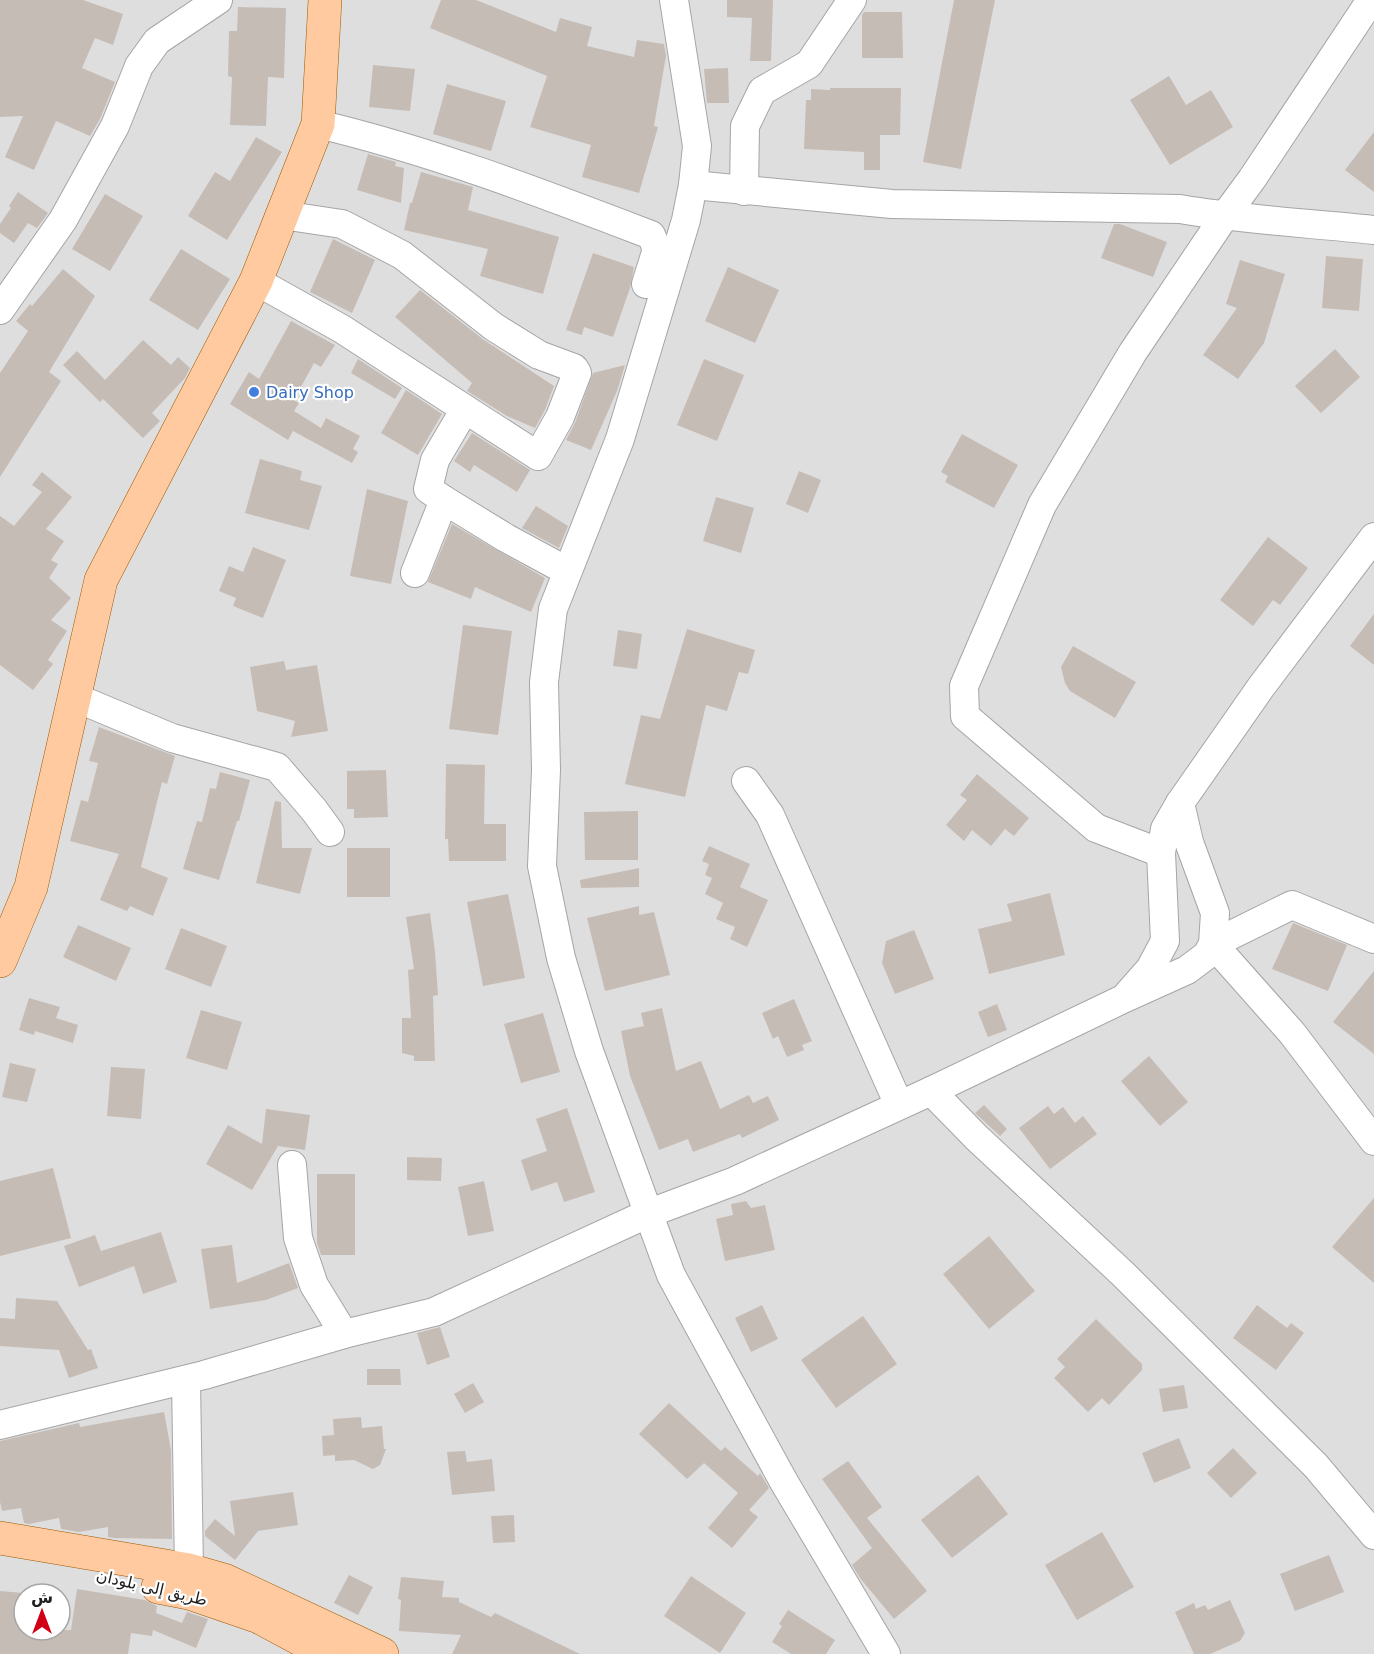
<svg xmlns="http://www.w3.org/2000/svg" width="1374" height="1654" viewBox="0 0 1374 1654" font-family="'DejaVu Sans','Noto Naskh Arabic',sans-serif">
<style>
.residential{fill:#dfdede;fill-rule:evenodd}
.building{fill:#c6bcb6}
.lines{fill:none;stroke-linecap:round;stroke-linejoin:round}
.minor-casing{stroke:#a5a5a5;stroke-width:30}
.major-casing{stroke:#9d5800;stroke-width:34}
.minor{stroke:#fff;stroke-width:28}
.major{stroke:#ffca9f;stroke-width:33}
.shop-dot{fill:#3f7fe0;stroke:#fff;stroke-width:2}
.labels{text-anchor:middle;stroke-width:4.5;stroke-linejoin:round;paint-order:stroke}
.shop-label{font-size:16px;fill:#366cbe;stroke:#fff;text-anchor:start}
.street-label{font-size:16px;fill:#212121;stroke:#fff}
</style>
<rect width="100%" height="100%" fill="#f1ede7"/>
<path class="residential" d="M0,0H1374V1654H0ZM24,1594H60V1630H24Z"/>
<g class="building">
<path d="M0,0H83L123,14L113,45L95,38L82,68L115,82L100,119L90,136L56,121L34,170L5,157L23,116L0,117Z"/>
<path d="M441,0H476L556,32L560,18L592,27L587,46L634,57L637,40L664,44L666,56L654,126L658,127L639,193L582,177L591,145L530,127L547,76L430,28Z"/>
<path d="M727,0H773L771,61H750L752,18L727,17Z"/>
<path d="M954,0H995L961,169L923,162Z"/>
<path d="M238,7L286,8L284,78L268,77L266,126L230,125L232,77L228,76L229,31H237Z"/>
<path d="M864,12H902L903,58H862V15Z"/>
<path d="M373,65L415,69L410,111L369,107Z"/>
<path d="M728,68L729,103H707L704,69Z"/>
<path d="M1169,76L1186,105L1211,90L1233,127L1170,165L1130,100Z"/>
<path d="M447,84L506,101L491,151L433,134Z"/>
<path d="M830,88H901L900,135H880V170H864V152L804,149L806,100H811V89L830,90Z"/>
<path d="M1374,132V192L1345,170Z"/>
<path d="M256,137L282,152L227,240L188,216L215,172L230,181Z"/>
<path d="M368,154L396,162L395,166L404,168L401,203L357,190Z"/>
<path d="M421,172L473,187L468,210L559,237L543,294L480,276L488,249L404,230L410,203H412Z"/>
<path d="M18,192L48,213L37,228L28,223L14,243L0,233V224L11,208L9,206Z"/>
<path d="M105,194L143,216L110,271L72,249Z"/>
<path d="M1114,224H1120L1167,242L1153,277L1101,258Z"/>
<path d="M333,239L375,260L352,313L310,292Z"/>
<path d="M181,249L230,279L198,330L149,300Z"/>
<path d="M593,253L634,267L630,288L613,337L584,327L582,335L566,330Z"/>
<path d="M1326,256L1363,259L1359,311L1322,308Z"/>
<path d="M1240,260L1285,274L1264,343L1238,379L1203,355L1237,308L1226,304Z"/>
<path d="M728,267L779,290L755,343L705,321Z"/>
<path d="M63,269L95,296L49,372L61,381L0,477V373L28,331L16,321L30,304L32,306Z"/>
<path d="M420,290L484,340L554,386L545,410L535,428L507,416L467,391L472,383L395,317Z"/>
<path d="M291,321L335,345L321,367L314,363L294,400L299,403L294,411L321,428L326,418L360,436L353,449L358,452L352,463L293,431L288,440L230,404L249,372L259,379Z"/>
<path d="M143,340L171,365L178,357L190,368L185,378L152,413L160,421L143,438L103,399L100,402L63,365L77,351L105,380Z"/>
<path d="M1335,349L1360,377L1321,413L1295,386Z"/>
<path d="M358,359L402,388L395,399L351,373Z"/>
<path d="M704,359L744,375L717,441L677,425Z"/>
<path d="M625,365L617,391L591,450L566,440L575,423L593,373Z"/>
<path d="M406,390L442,414L418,455L381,433Z"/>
<path d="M472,433L530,470L517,492L474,465L470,472L454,461Z"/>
<path d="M962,434L1018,465L994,508L945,482L948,476L941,472Z"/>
<path d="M260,459L302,471L300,480L322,486L309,530L245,513Z"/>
<path d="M799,471L821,480L808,513L786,504Z"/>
<path d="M42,472L72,497L46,529L64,541L51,560L58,564L49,578L71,598L51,620L67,631L48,660L53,664L33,690L0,665V516L14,526L42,492L32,485Z"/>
<path d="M367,489L408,501L391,584L350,576Z"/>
<path d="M716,497L754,508L741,553L703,541Z"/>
<path d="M536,506L568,526L559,548L522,528Z"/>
<path d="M452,524L545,578L531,612L475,587L471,599L428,582Z"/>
<path d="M1268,537L1308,568L1280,605L1273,600L1253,626L1220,600Z"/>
<path d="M253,547L286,560L263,618L233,606L236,598L219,591L229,566L243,572Z"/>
<path d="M1374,614V665L1350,646Z"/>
<path d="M463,625L512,631L498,735L449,729Z"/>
<path d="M687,629L755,650L748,674L739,672L727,711L706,705L685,797L625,784L641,715L660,719Z"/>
<path d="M618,630L642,634L637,669L613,666Z"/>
<path d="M1073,646L1136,682L1115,718L1070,691L1065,683L1061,667Z"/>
<path d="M284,661L286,670L317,665L328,731L291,737L295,721L257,711L250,667Z"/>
<path d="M99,727L175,756L167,784L162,782L141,867L168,878L153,916L130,906L127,911L100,900L119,854L70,841L81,800L88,802L98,763L89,761Z"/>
<path d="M446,764L485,765L484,824H506V861H449L448,839H445Z"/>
<path d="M386,770L388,817L354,818V809H347V771Z"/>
<path d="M220,772L250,780L239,821H237L219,880L183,869L197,821L202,822L210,788L216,789Z"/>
<path d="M977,774L1029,818L1014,836L1005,829L991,846L972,830L964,841L946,825L967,800L960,795Z"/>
<path d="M275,801L281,802L282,848H312L300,894L256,883Z"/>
<path d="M638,811V860H585L584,812Z"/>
<path d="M709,846L750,864L740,887L768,900L747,947L730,939L735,927L716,919L723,903L705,894L712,878L705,875L709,864L702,861Z"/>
<rect x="347" y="848" width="43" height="49"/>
<path d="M639,868V887L581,888L580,880Z"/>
<path d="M1050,893L1065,955L989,974L978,929L1012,921L1007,904Z"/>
<path d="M508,894L525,978L483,986L467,902Z"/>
<path d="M639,906V915L654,912L670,975L605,991L587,918Z"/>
<path d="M430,913L435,952L438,995L433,996L435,1061H414V1056L402,1053V1018H411L408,970L414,969L406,917Z"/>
<path d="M1293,923L1347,945L1328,991L1272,969Z"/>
<path d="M78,925L131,948L116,981L63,957Z"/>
<path d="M181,928L227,946L211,987L165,969Z"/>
<path d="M914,930L934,979L895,994L882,963L886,941Z"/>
<path d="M1374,971V1054L1333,1022Z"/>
<path d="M29,998L60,1007L56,1018L78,1025L73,1043L35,1031L34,1035L19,1030Z"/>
<path d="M794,999L812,1041L802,1045L804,1050L787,1057L778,1036L773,1039L762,1013Z"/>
<path d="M997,1004L1007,1030L988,1037L978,1012Z"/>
<path d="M662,1008L676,1071L701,1061L720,1109L749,1095L753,1103L768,1096L779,1120L742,1138L740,1134L693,1152L688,1139L659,1150L630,1076L621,1031L644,1026L641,1013Z"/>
<path d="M201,1010L242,1022L227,1070L186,1058Z"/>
<path d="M543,1013L560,1072L521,1083L504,1024Z"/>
<path d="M1149,1056L1188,1102L1160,1126L1121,1081Z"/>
<path d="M10,1063L36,1069L27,1102L2,1097Z"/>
<path d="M111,1067L145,1069L141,1119L107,1116Z"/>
<path d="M984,1105L1007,1129L1000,1136L975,1113Z"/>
<path d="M1048,1106L1054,1114L1063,1107L1075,1123L1083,1116L1097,1134L1050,1169L1019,1128Z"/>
<path d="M567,1108L595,1192L564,1202L557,1182L531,1191L521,1160L547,1151L536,1119Z"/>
<path d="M266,1109L310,1115L305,1150L278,1146L252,1190L206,1164L228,1125L262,1144Z"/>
<path d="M407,1157L442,1158L441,1181L407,1180Z"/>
<path d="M53,1168L71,1238L0,1256V1181Z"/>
<path d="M317,1174H355V1255H321L317,1243Z"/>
<path d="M484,1181L494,1231L468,1236L458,1187Z"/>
<path d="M1374,1198V1283L1332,1247Z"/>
<path d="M746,1201L751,1208L765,1205L775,1250L725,1261L716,1219L733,1215L731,1204Z"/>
<path d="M161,1232L177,1282L143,1294L134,1266L79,1287L64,1246L95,1235L101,1251Z"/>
<path d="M989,1236L1035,1291L989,1329L943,1274Z"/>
<path d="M232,1245L237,1283L289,1263L298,1288L266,1300L210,1309L201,1249Z"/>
<path d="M16,1298L57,1301L88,1350L91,1349L98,1368L69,1378L59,1350L0,1346V1318L15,1319Z"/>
<path d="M762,1305L778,1339L751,1352L735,1318Z"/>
<path d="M1257,1305L1287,1328L1291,1323L1304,1333L1276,1370L1233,1338Z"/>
<path d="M863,1316L897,1364L836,1408L801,1360Z"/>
<path d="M1096,1319L1142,1364V1370L1109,1405L1102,1398L1088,1412L1054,1378L1065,1367L1057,1359Z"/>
<path d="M440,1327L450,1357L427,1365L417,1333Z"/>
<path d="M367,1369H400L401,1385H367Z"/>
<path d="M473,1383L484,1402L465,1413L454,1394Z"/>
<path d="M1184,1385L1188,1408L1163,1412L1159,1389Z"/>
<path d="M669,1403L721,1451L725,1447L758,1476L760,1473L769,1488L749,1510L758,1517L732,1548L708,1528L738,1493L704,1463L687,1479L639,1434Z"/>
<path d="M164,1412L171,1450L172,1539L114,1538L108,1537V1527L79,1532L61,1529L59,1518L29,1524L24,1523L21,1508L2,1511L0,1502V1441L79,1423L80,1427Z"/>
<path d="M361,1417L362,1428L382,1426L384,1449H386L380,1465L373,1469L354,1460L335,1461V1455L323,1456L322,1436L334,1435L333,1419Z"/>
<path d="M1179,1438L1191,1468L1154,1483L1142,1453Z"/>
<path d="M1233,1448L1257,1473L1231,1498L1207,1473Z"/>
<path d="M465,1451L467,1462L492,1459L495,1491L452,1495L447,1452Z"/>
<path d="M848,1461L882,1507L867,1518L927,1591L894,1619L860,1578L852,1565L872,1548L822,1479Z"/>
<path d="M978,1475L1008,1514L952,1558L921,1520Z"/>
<path d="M293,1492L298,1525L258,1531L235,1560L205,1536V1531L215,1519L235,1536L230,1501Z"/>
<path d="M514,1515L515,1542L493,1543L491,1516Z"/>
<path d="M1102,1532L1134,1587L1077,1620L1045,1565Z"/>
<path d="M1329,1555L1344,1592L1295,1611L1280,1574Z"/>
<path d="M349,1575L373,1587L358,1615L334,1603Z"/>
<path d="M691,1576L746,1613L720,1653L664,1616Z"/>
<path d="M401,1577L444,1581L442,1597L459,1598V1602L491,1617L495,1613L580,1654H452L461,1635L399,1631L401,1600L398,1599Z"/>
<path d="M77,1589L145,1600L157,1606L156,1613L182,1623L187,1612L208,1619L196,1648L153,1630L152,1636L131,1633L128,1654H0V1591L24,1593V1630H71Z"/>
<path d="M1230,1600L1245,1633L1240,1641L1210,1654H1194L1175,1612L1194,1603L1196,1609L1205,1605L1208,1610Z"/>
<path d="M788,1610L835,1640L826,1654H791L772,1642L782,1626L779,1624Z"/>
</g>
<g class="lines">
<g class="minor-casing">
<g id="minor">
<path d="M674,0L697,146L693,185L686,220L620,439L553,609L544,682L546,770L542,866L561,958L589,1051L671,1275L784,1482L886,1654"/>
<path d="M318,124C432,151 541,193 651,235L657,249L646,284"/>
<path d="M693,185L892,204L1180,209C1244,220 1309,223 1374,230"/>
<path d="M744,191L745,126L762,91L809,64L852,0"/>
<path d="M282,215L342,224L402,255L494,327L539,355L574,368L577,373L560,417L538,456L465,409L435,460L428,489L444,500L415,573"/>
<path d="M256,281L342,329L465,409"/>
<path d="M0,310L63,220L115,126L139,66L157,41L218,0"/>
<path d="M444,500L506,538L567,571"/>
<path d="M74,697L172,738L277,767L314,810L330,832"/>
<path d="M746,781L770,815L899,1105"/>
<path d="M1161,853L1096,828L965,716L964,686L1042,505L1133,352L1224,217L1252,179L1371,0"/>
<path d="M1374,939L1292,905L1213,944L1292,1033L1374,1141"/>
<path d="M1128,994L1150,969L1165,941L1161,853L1165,829L1180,803L1261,687L1374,537"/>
<path d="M931,1091L977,1138L1123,1274L1316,1466L1374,1535"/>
<path d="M292,1165L298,1238L314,1285L344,1334"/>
<path d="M186,1380L189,1570"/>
<path d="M0,1425L204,1375L344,1334L434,1312L647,1214L735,1181L931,1091L1125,998L1187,970L1207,955L1213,944L1215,913L1189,842L1180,803"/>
</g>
</g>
<g class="major-casing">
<g id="major">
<path d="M0,961L31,887L101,580L256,281L318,124L325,0"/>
<path d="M0,1538L189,1570L224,1580L382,1654"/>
<path d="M158,1587L189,1593L259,1617L328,1654"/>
</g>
</g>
<use href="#minor" class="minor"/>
<use href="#major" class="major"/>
</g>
<circle class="shop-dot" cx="254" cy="392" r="6"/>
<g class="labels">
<g class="shop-label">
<text x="266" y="398">Dairy Shop</text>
</g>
<g class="street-label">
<text transform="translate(152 1587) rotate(13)" y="6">طريق إلى بلودان</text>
</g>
</g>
<g transform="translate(42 1612)"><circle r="28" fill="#ffffff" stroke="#a6a6a6" stroke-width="1.5"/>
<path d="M0-4.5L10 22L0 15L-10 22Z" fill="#d10017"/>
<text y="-9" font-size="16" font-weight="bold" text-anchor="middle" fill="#212121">ش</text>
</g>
</svg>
